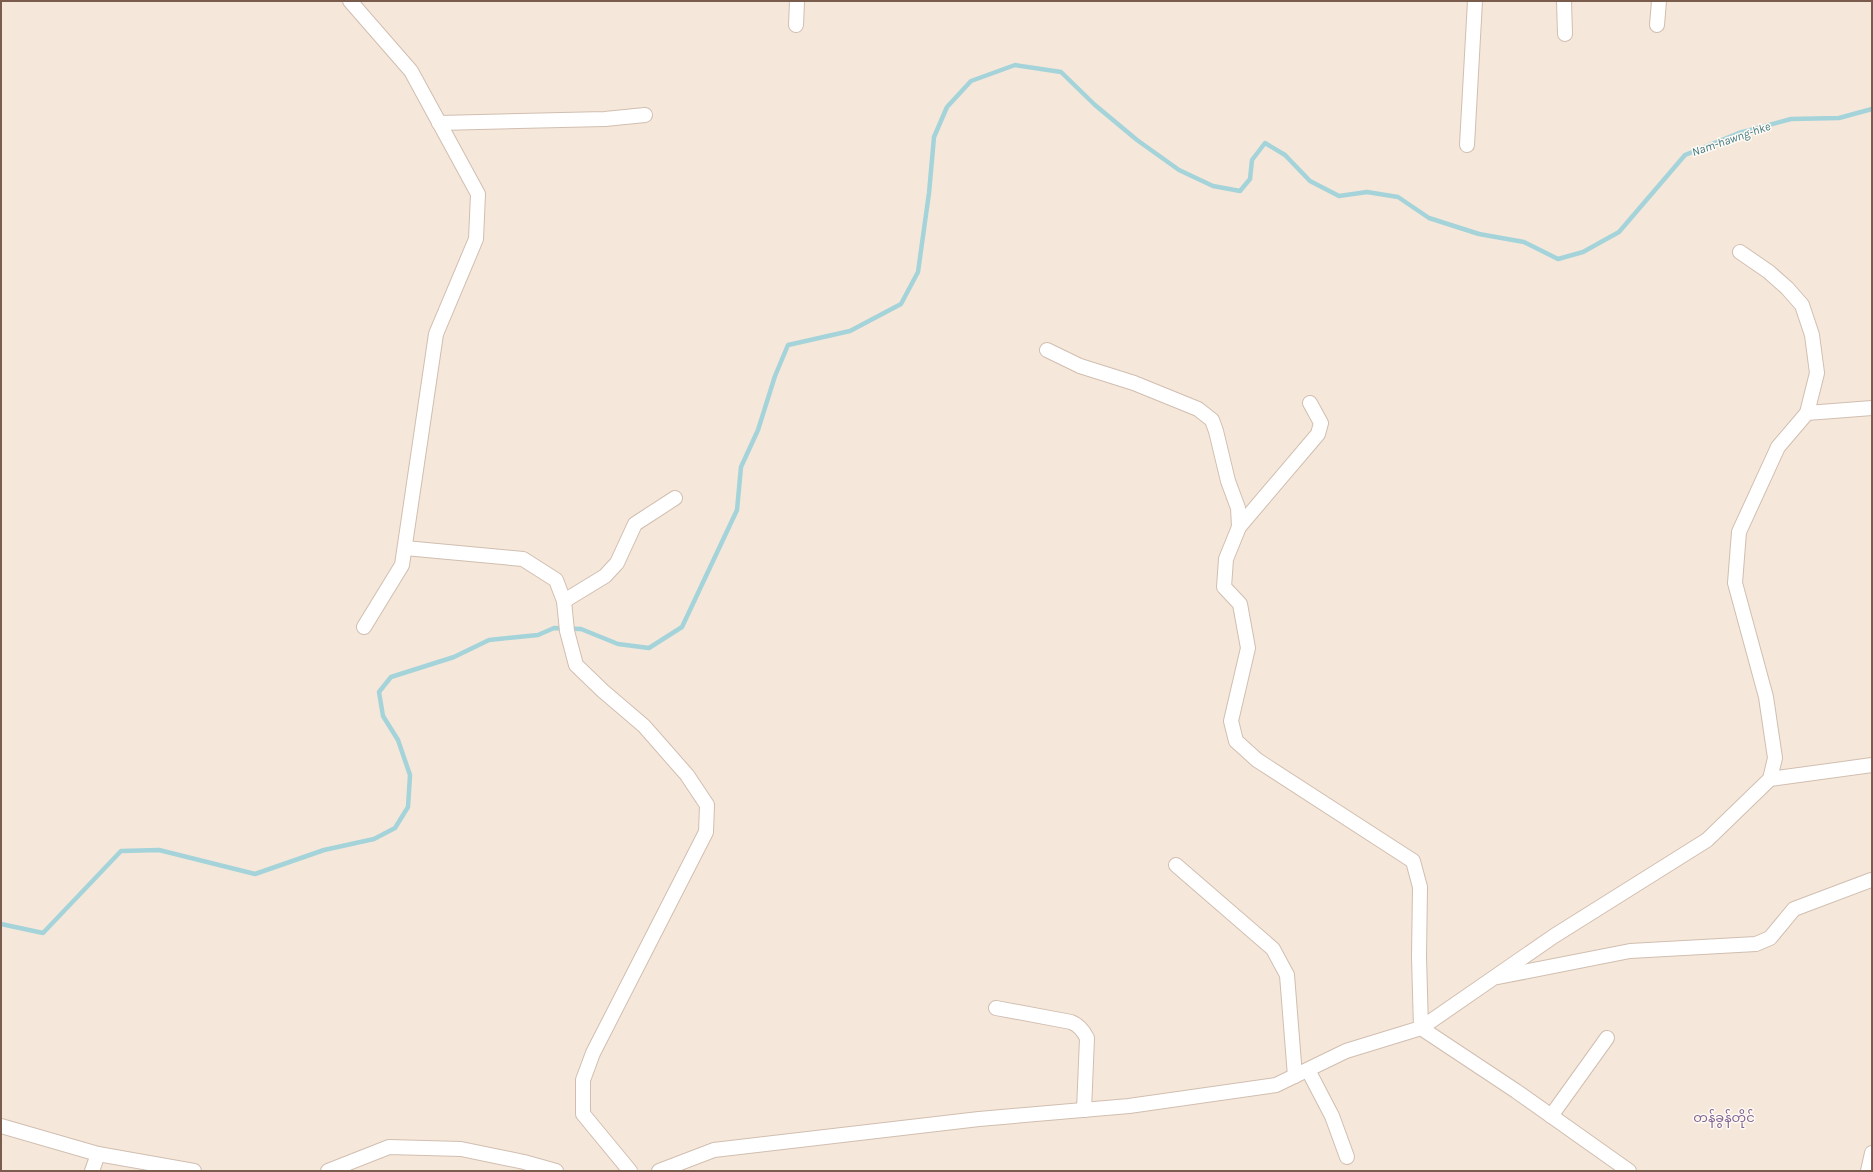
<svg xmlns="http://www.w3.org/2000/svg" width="1873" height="1172" viewBox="0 0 1873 1172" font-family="Karla,'Noto Sans Myanmar',sans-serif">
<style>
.residential{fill:#f5e8da}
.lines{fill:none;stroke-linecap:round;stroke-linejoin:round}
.stream{stroke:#a5d3da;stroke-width:4.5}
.minor-casing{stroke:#d1beb0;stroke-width:16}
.minor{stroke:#fff;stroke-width:14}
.labels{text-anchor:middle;stroke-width:3;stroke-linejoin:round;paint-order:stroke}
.water-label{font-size:12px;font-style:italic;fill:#437c86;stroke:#fffaf3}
.quarter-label{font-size:13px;fill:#846695;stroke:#fffaf3}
</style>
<rect width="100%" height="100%" fill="#fdf6ec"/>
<rect class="residential" x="1" y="1" width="1871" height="1170"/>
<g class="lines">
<path class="stream" d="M1,924L43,933L121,851L159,850L255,874L324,850L374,839L395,828L408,807L410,775L398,740L383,716L379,692L391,677L454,657L489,640L538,635L554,628L581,629L618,644L649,648L682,627L737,510L741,467L758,430L775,376L788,345L850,331L901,304L918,272L929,193L934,137L947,107L971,81L1015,65L1061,72L1095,105L1137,140L1179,170L1213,186L1240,191L1250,179L1252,160L1265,143L1285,155L1310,181L1339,196L1367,192L1398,197L1429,218L1479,234L1524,242L1558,259L1583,252L1619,232L1685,155L1739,133L1791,119L1839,118L1872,109"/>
<g class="minor-casing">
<g id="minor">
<path d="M350,1L411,71L478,194L476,239L436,334L402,565L364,627"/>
<path d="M1564,1L1565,34"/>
<path d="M796,25L797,1"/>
<path d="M1657,25L1659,1"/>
<path d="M439,123L605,119L645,115"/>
<path d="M1467,145L1475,1"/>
<path d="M1740,252L1769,272L1787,288L1802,305L1812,335L1817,373L1807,413"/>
<path d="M1047,350L1080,366L1134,383L1198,409L1212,420L1216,431L1228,481L1238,508L1239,527L1226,559L1224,587L1240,604L1248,648L1231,721L1236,741L1257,760L1413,861L1420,887L1419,957L1421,1028"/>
<path d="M1239,527L1318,434L1321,423L1310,403"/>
<path d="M405,548L523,559L556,580L564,601L567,631L576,665L603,691L644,726L687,775L707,805L706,832L593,1053L583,1080V1114L630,1171"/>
<path d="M564,601L605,576L617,563L635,524L675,498"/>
<path d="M1770,779L1872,765"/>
<path d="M1176,865L1273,949L1287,975L1295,1076"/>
<path d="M1498,977L1630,951L1756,944L1770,938L1794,909L1871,880"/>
<path d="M996,1008L1071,1022C1079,1025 1083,1030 1087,1038L1084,1110"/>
<path d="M1421,1028L1516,1091L1629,1171"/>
<path d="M1308,1070L1332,1116L1347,1157"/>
<path d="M1551,1116L1607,1038"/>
<path d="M1,1126L98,1154L194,1171"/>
<path d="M92,1171L98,1154"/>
<path d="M328,1171L389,1147L461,1149L524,1162L556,1171"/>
<path d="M659,1171L714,1150L979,1119L1129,1106L1276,1085L1346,1051L1421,1028L1554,936L1707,840L1770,779L1775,758L1766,697L1735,583L1739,532L1778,447L1807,413L1872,408"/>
<path d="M1868,1171L1872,1153"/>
</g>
</g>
<use href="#minor" class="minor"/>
</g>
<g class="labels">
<g class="water-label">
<text transform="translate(1731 139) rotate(-19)" y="4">Nam-hawng-hke</text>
</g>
<g class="quarter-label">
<text x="1724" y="1122">တန်ခွန်တိုင်</text>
</g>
</g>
<rect width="1873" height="1172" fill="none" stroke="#7a5c4d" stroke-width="4"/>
</svg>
